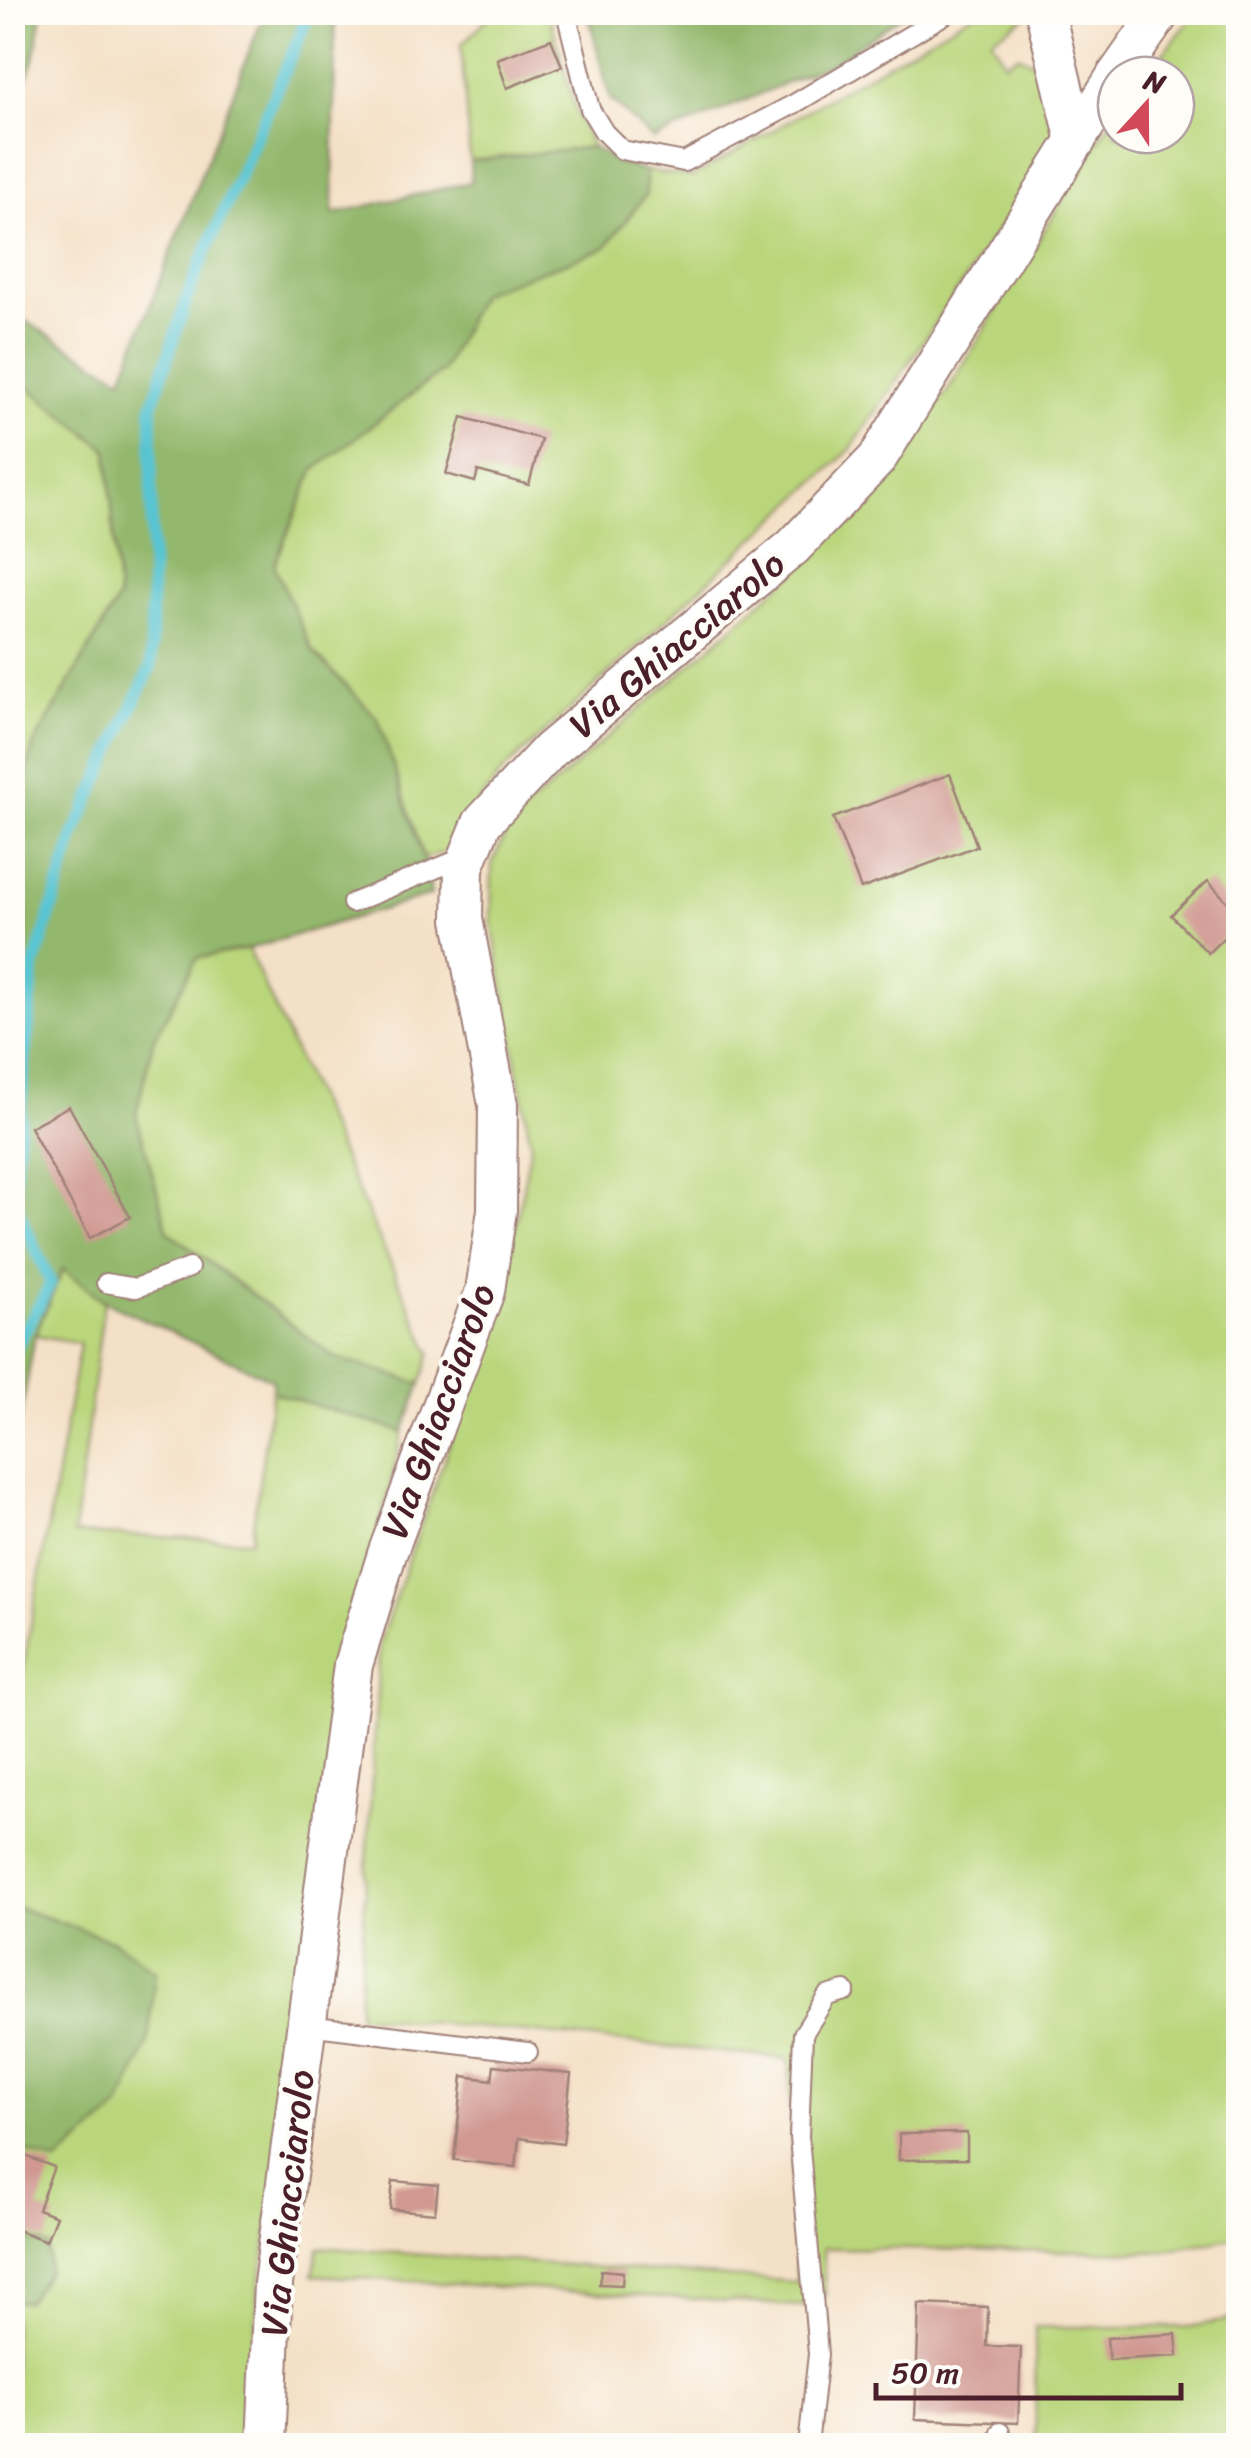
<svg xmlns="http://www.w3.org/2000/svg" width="1251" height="2458" viewBox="0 0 1251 2458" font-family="Sriracha,sans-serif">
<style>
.green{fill:#bad67c;stroke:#827a54;stroke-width:2.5}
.forest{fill:#93b76c;stroke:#6e6b4c;stroke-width:2.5}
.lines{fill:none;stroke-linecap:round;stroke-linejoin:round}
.stream{stroke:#59c4d2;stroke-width:12}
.building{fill:#d09891}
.lane-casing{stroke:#9f8078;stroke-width:22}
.street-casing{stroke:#9f8078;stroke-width:42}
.lane{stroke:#fff;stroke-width:18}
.street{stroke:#fff;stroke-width:38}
.labels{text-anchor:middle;stroke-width:8;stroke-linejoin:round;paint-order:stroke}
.street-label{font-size:38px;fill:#4a1f2b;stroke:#fdfcf7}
</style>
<rect width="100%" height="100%" fill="#fdfcf7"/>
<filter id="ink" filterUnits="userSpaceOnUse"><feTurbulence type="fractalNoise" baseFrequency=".01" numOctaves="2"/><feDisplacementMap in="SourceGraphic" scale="20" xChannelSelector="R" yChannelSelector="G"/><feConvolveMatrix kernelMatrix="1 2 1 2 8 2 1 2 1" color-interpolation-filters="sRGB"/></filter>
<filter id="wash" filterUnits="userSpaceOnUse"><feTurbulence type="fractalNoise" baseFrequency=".0048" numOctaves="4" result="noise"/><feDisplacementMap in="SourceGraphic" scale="40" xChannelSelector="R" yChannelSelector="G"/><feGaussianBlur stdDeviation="2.25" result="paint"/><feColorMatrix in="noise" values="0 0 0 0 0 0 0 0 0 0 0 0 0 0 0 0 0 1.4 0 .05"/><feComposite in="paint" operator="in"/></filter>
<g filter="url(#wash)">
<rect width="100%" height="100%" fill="#f4e0c6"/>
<g class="green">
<path d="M493,13H549L576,112L592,147L470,161L461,45Z"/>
<path d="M974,13H1032L991,39L1005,62L1018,55L1044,68L1058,142L850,450L504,770L471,812L458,847L424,859L378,719L312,650L274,566L314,470L443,370L480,293L605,248L646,194V171L693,177Z"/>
<path d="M1196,13H1238V2237L1154,2252L823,2248L825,2295L802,2306L313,2275L319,2247L797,2282L789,2059L358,2015L380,1641L503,1293L531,1145L491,918L492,864L510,823L801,567L947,392L1116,111V135H1176V75H1146Z"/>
<path d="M13,375L108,450L118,599L33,746L13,836Z"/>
<path d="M248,949L431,1353L421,1384L334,1357L168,1231L136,1114L153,1041L197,958Z"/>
<path d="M63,1269L104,1301L74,1534L251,1540L272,1392L403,1432L378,1533L259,2289L246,2445H13V2302L27,2301L48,2272V2246L13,2233V2150L114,1941L13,1906V1726L80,1343L35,1335Z"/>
<path d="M1238,2318V2445H1036L1035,2327H1189Z"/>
</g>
<g class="forest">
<path d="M13,12L42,13L34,60L13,112Z"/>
<path d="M270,13H335L333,214L471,182L470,161L592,147L617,163L646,171V194L605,248L480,293L443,370L314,470L274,565L312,650L378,719L428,872L431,895L248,949L197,958L153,1041L136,1114L168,1231L334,1357L421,1384L403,1432L272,1392L273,1380L104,1301L63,1269L35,1335L13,1463L12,964L26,924L13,886V836L33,746L118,599L108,450L13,375V314L122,378L259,27Z"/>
<path d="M588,13V12L906,13L834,62L653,140L610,99Z"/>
<path d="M13,1906L114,1941L155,1971L149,2040L120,2107L57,2163L15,2147L13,2150Z"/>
<path d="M12,2233L48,2246V2272L27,2301L13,2302Z"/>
</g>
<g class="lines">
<path class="stream" d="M12,1354L51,1283L17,1208L14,1180L34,968L75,833L151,666L152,406L190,289L310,12"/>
</g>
<g id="blocks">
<g class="building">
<path d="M551,39L562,66L507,88L497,59Z"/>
<path d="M462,417L541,439L529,485L478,471L475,482L446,474Z"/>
<path d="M950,774L977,846L861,889L833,818Z"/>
<path d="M1208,881L1238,913V924L1208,953L1171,915Z"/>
<path d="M69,1106L130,1217L90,1238L30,1127Z"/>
<path d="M494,2065L571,2074L563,2144L519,2138L516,2167L454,2160L463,2076L492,2080Z"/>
<path d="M967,2133V2159L899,2160V2134Z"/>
<path d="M15,2152L54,2167L38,2209L56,2216L46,2241L12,2228Z"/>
<path d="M393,2181L438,2185L435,2213L390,2209Z"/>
<path d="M601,2270L623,2272L622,2285L599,2284Z"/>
<path d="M919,2304L988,2307L987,2346L1021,2347L1018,2423L915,2419Z"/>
<path d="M1176,2334L1178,2356L1109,2360L1107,2338Z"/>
</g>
</g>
</g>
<g filter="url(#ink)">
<use href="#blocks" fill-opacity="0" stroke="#9f8078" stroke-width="2.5"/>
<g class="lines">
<g class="lane-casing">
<g id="lane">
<path d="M566,12L590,109L604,132L622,150L684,162L794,104L949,12"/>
<path d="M352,903L467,856"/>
<path d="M106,1283L136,1288L189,1268"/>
<path d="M307,2025L528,2052"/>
<path d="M808,2446L818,2354L799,2137L803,2034L827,1996L845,1991"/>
<path d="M1000,2446V2432"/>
</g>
</g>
<g class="street-casing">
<g id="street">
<path d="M1045,12L1076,141"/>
<path d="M1117,75L1161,12"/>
<path d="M266,2446L273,2284L353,1665L387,1554L485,1291L497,1210L498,1105L463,919L464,867L482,823L550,750L793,547L877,459L1116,76"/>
</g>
</g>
<use href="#lane" class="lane"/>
<use href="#street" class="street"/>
</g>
</g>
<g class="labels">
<g class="street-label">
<text transform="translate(677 644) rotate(-40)" y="13">Via Ghiacciarolo</text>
<text transform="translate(438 1411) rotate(-70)" y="13">Via Ghiacciarolo</text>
<text transform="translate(287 2203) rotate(-84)" y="13">Via Ghiacciarolo</text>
</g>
</g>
<rect width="1251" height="2458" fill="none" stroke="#fdfcf7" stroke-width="50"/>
<g transform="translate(1146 105) rotate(21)"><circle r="48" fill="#fdfcf7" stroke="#b5a4a5" stroke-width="2.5"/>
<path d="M0-8L18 38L0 25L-18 38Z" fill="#d1495b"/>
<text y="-15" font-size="28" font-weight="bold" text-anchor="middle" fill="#4a1f2b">N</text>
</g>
<path d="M876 2383v15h305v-15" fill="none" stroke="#4a1f2b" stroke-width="5"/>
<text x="891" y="2383" font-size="30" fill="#4a1f2b" stroke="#fdfcf7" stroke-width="8" paint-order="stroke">50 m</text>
</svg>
